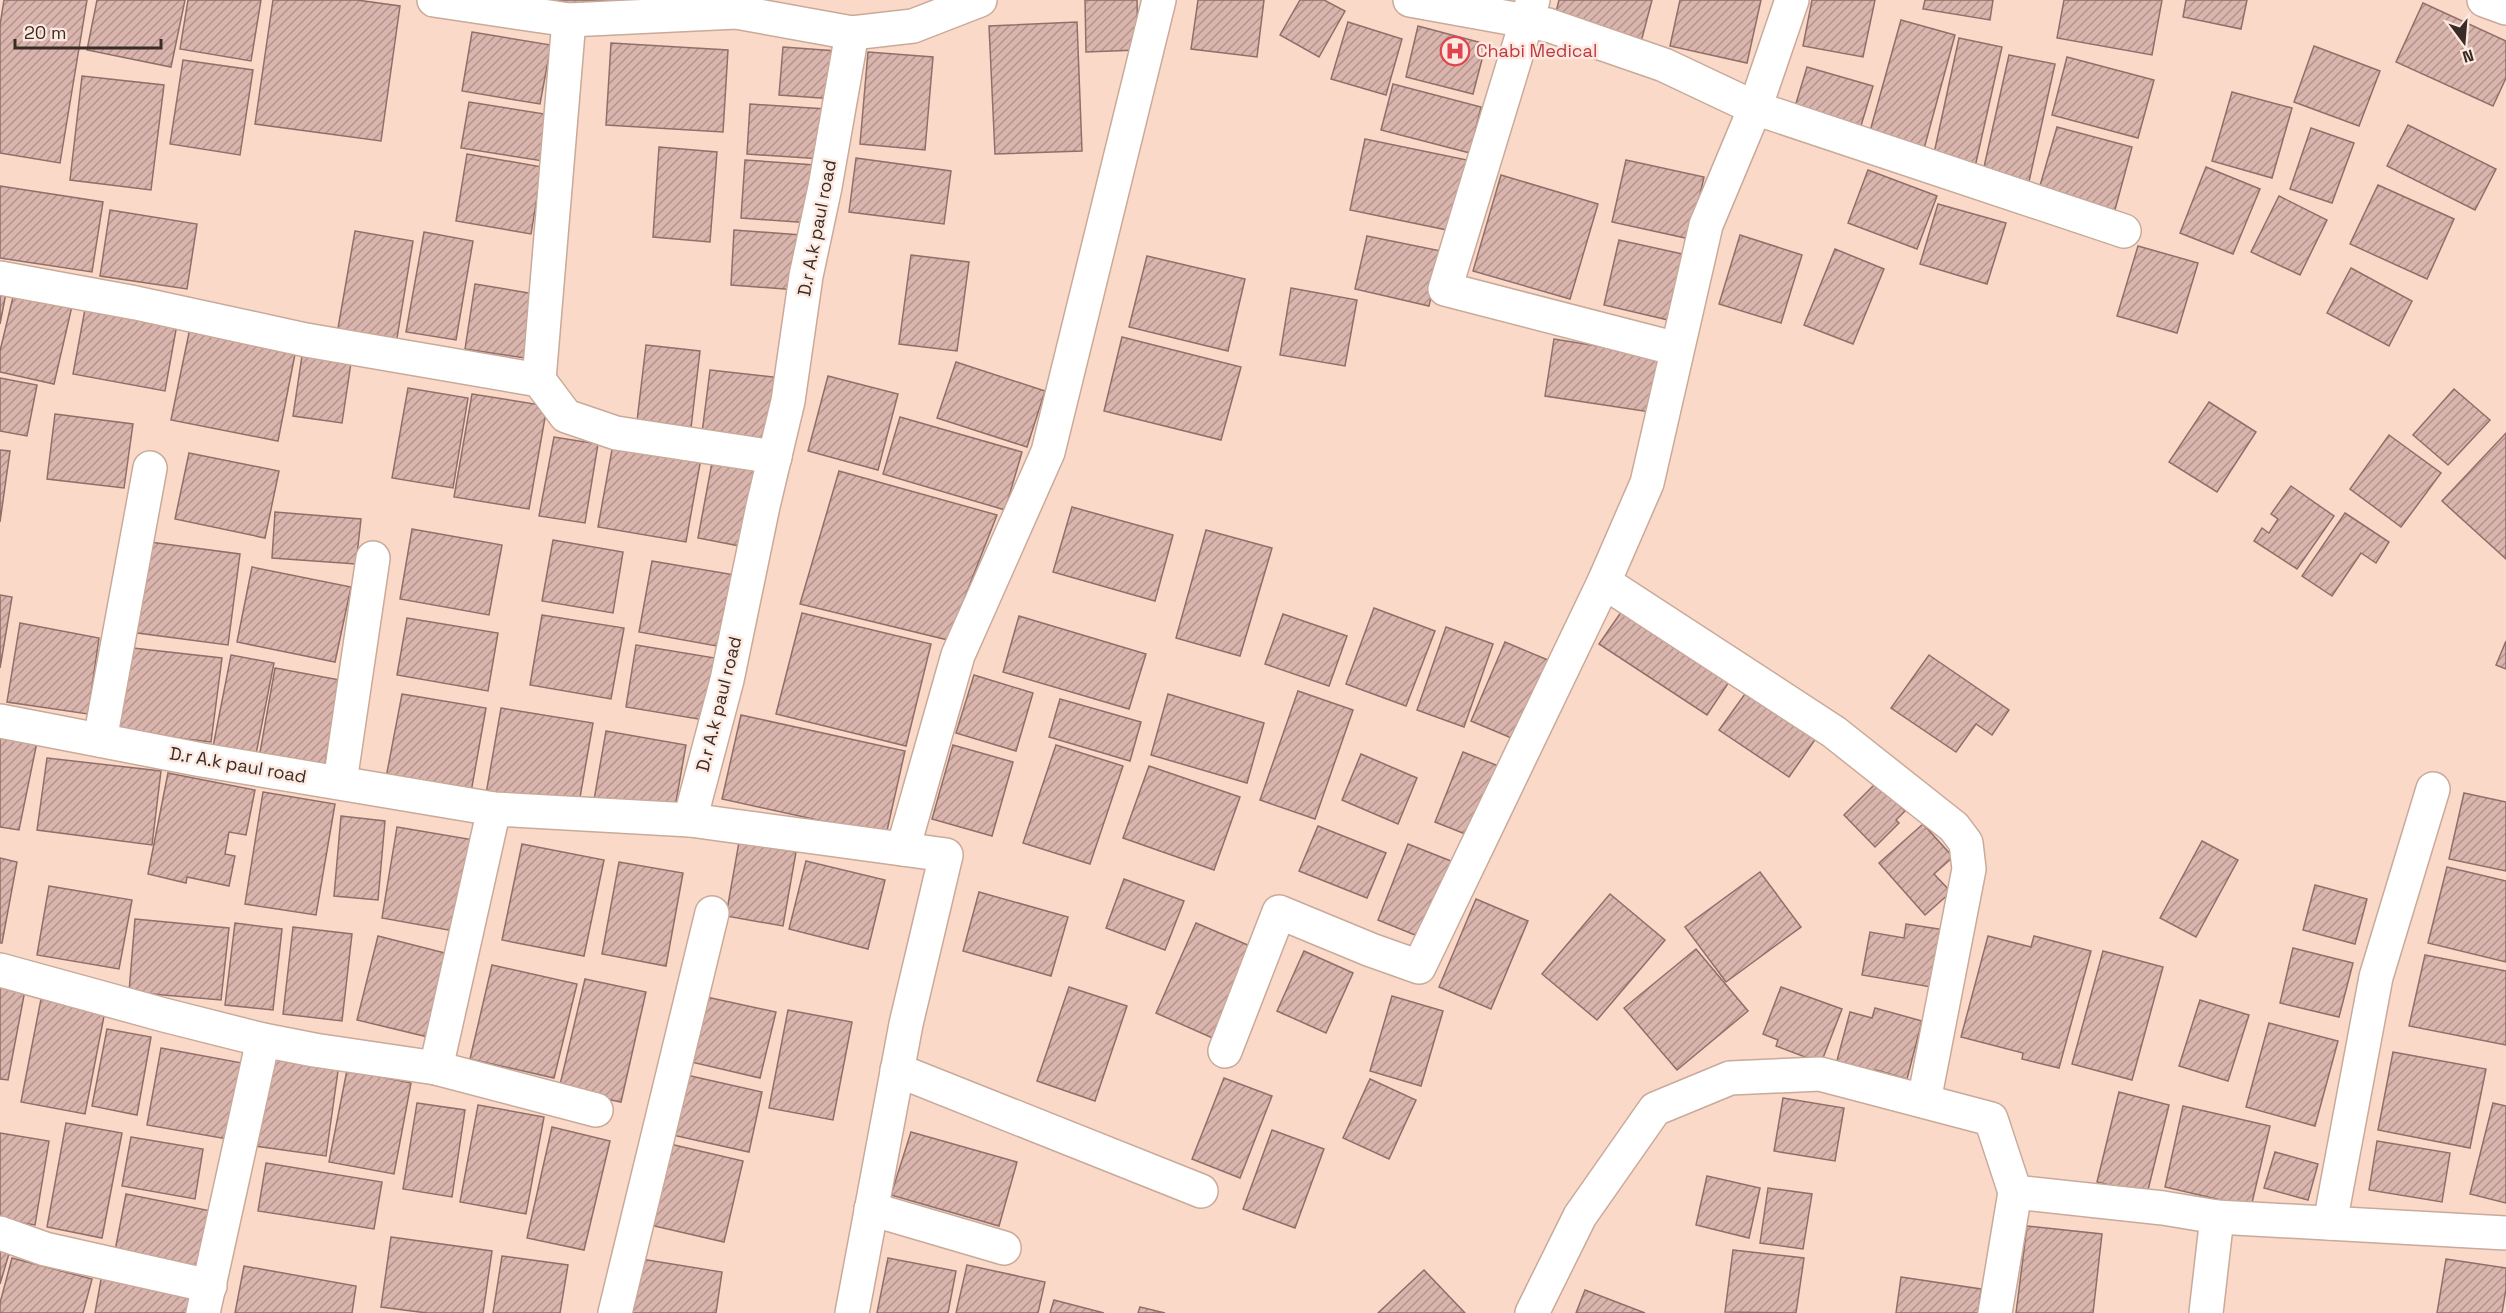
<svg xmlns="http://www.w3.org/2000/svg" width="2506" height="1313" viewBox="0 0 2506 1313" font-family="'Space Grotesk',sans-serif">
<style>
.building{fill:url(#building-hatch);stroke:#906f69;stroke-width:1.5}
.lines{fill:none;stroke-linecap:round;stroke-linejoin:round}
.minor-casing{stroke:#c9aa9a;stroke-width:36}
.minor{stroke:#fff;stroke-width:33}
.labels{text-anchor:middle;stroke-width:5;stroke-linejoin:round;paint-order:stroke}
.health-label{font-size:18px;fill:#be3a42;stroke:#fde9df;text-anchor:start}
.street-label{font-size:18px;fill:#392c26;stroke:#fde9df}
</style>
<defs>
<pattern id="building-hatch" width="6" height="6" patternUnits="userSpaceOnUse" patternTransform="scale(1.5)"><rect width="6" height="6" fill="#dab5ae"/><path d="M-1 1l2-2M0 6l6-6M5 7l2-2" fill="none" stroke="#b2938d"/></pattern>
</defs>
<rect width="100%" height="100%" fill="#fad9c8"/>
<g class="building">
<path d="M4,0H87L60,163L0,153V25Z"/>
<path d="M97,0H185L171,67L87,50Z"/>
<path d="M188,0H261L251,61L180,49Z"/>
<path d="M273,0H357L400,6L381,141L255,124Z"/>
<path d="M548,0H609V5L548,3Z"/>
<path d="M1085,0H1137L1138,50L1086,52Z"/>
<path d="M1198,0H1264L1257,57L1191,49Z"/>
<path d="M1300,0H1324L1345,11L1319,57L1280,35Z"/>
<path d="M1559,0H1652L1641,42L1554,20Z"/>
<path d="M1680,0H1761L1747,63L1670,46Z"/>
<path d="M1812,0H1875L1863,57L1803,46Z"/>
<path d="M1925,0H1993L1990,20L1923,9Z"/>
<path d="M2064,0H2162L2152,55L2057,38Z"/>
<path d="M2186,0H2247L2241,29L2183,17Z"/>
<path d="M2423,3L2506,41V78L2493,106L2396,62Z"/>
<path d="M1901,20L1955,35L1922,156L1867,142Z"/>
<path d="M1077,22L1082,151L995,154L989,26Z"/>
<path d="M1348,22L1402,39L1386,95L1331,79Z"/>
<path d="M1418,26L1486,44L1473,94L1406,77Z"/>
<path d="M472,32L551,45L540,104L462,91Z"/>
<path d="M1959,38L2002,47L1975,167L1933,158Z"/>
<path d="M611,43L728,50L723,132L606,125Z"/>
<path d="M2314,46L2380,71L2359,126L2294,102Z"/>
<path d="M783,47L837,51L834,99L779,95Z"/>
<path d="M868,52L933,57L925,150L860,144Z"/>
<path d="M2009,55L2055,64L2028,186L1982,176Z"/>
<path d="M2067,57L2154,80L2138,138L2052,115Z"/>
<path d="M183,60L253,70L240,155L170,144Z"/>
<path d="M1807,67L1873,86L1860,129L1794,110Z"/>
<path d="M82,76L164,85L151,190L70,180Z"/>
<path d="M1393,84L1481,107L1470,153L1381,130Z"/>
<path d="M2232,92L2292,108L2272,178L2212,161Z"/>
<path d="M469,102L551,115L543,161L461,148Z"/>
<path d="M750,104L826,109L822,159L747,154Z"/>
<path d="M2408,125L2496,169L2475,210L2387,166Z"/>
<path d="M2057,127L2132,147L2113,217L2037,196Z"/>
<path d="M2311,128L2354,143L2332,203L2290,189Z"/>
<path d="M1365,139L1467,160L1452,231L1350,210Z"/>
<path d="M659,147L717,152L710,242L653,237Z"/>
<path d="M467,154L542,167L531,234L456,221Z"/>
<path d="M856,158L951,171L944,224L849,212Z"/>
<path d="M745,160L815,165L811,223L741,218Z"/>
<path d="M1626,160L1704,177L1690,239L1612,222Z"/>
<path d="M2206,167L2260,189L2233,254L2180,233Z"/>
<path d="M1868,170L1937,196L1917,249L1848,223Z"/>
<path d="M1501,175L1598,204L1570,299L1473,271Z"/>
<path d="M2378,185L2454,219L2427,279L2350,244Z"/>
<path d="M0,186L103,202L92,272L0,258Z"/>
<path d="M2279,196L2327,220L2300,275L2251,252Z"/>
<path d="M1938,204L2006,223L1987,284L1920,264Z"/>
<path d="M110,210L197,224L187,289L100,276Z"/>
<path d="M734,230L801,235L797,290L731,285Z"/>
<path d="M355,231L413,241L396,344L337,334Z"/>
<path d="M424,232L473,241L456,340L406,332Z"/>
<path d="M1740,235L1802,255L1781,323L1719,304Z"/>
<path d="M1367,236L1441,251L1429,306L1355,289Z"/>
<path d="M1619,240L1696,257L1681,323L1604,305Z"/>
<path d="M2138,246L2198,263L2177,333L2117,316Z"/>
<path d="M1835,249L1884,269L1853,344L1804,325Z"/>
<path d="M911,255L969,262L957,351L899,344Z"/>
<path d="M1147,256L1245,279L1228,351L1129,327Z"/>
<path d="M2351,268L2412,301L2389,346L2327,313Z"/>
<path d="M475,284L535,294L525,358L465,349Z"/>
<path d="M1291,288L1357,300L1345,366L1280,355Z"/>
<path d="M0,292L6,293L0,324Z"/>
<path d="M14,293L72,306L54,384L0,372V351Z"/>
<path d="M85,309L177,324L165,391L73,374Z"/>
<path d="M190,328L296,349L278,441L171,420Z"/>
<path d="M1122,337L1241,367L1221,440L1104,411Z"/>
<path d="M1554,339L1660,356L1650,412L1545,396Z"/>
<path d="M646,345L700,351L691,428L637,421Z"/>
<path d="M303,349L352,356L342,423L293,416Z"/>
<path d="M956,362L1045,391L1027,447L937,418Z"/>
<path d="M710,370L781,378L772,441L702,433Z"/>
<path d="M828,376L898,394L878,470L808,451Z"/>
<path d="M0,378L37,385L27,436L0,431Z"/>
<path d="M408,388L468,398L453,488L392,478Z"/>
<path d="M2454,389L2490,420L2448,465L2413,435Z"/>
<path d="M472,394L547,406L529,509L454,497Z"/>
<path d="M2209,402L2256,432L2217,492L2169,462Z"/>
<path d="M55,414L133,424L124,488L47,479Z"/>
<path d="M900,417L1022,452L1005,510L883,474Z"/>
<path d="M2506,433V559L2442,501Z"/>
<path d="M2389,435L2441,473L2401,527L2350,489Z"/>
<path d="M554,437L598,444L585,523L539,516Z"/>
<path d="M613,444L701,458L686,542L598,527Z"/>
<path d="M0,450L10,451L0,522Z"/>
<path d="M189,453L279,471L265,538L175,519Z"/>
<path d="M713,457L764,465L750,548L698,538Z"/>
<path d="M839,471L997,515L948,640L800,604Z"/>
<path d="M2291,486L2334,516L2297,569L2254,541L2262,528L2269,533L2278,519L2271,514Z"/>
<path d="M1072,507L1173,535L1155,601L1053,572Z"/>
<path d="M275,512L361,519L356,564L272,558Z"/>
<path d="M2345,513L2389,542L2376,563L2361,553L2332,596L2302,576Z"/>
<path d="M412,529L502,545L489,615L400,599Z"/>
<path d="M1206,530L1272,548L1240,656L1176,638Z"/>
<path d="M553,540L623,552L613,613L542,601Z"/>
<path d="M142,541L240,554L228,645L130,632Z"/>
<path d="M652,561L735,575L722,647L639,632Z"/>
<path d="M252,567L351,587L335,662L237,642Z"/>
<path d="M0,595L12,597L0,668Z"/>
<path d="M1626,605L1733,676L1707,715L1599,644Z"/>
<path d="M1374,608L1435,631L1406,706L1346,684Z"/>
<path d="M802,613L931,644L906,746L776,714Z"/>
<path d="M1283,614L1347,636L1329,686L1265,664Z"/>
<path d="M542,615L624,628L611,699L530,685Z"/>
<path d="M1019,616L1146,654L1129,709L1003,672Z"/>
<path d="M407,618L498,633L488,691L397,675Z"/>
<path d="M20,623L99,638L88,714L7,702Z"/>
<path d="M1446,627L1493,644L1464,727L1417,710Z"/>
<path d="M2506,641V669L2496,665Z"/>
<path d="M1505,642L1555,663L1521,742L1471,721Z"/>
<path d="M636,645L721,659L710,721L626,707Z"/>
<path d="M124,647L222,658L211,742L113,730Z"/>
<path d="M231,655L274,663L255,759L212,752Z"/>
<path d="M1929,655L2009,710L1992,735L1976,724L1956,752L1891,708Z"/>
<path d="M275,668L340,680L324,769L259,758Z"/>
<path d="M974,675L1033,693L1016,751L956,733Z"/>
<path d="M1750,687L1819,734L1789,777L1719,730Z"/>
<path d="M1298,691L1353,710L1315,819L1260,800Z"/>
<path d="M402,694L486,708L470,798L385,783Z"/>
<path d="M1168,694L1264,723L1247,783L1151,755Z"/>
<path d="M1060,699L1141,722L1130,761L1049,737Z"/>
<path d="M501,708L593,723L578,809L486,794Z"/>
<path d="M741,715L905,751L886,835L722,799Z"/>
<path d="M606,731L686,745L674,813L594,800Z"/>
<path d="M0,735L37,742L19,830L0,827Z"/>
<path d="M953,745L1013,762L992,836L932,819Z"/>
<path d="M1056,745L1123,766L1090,864L1023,843Z"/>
<path d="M1463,752L1506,769L1478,839L1435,822Z"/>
<path d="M1361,754L1417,778L1398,824L1342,800Z"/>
<path d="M47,758L161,771L152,845L37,830Z"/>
<path d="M1149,766L1240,797L1214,870L1123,838Z"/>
<path d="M168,773L255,790L246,835L229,832L225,854L235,856L229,886L187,877L186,883L148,874Z"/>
<path d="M1877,782L1905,811L1896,820L1899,823L1875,847L1844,815Z"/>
<path d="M263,792L335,804L316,915L245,904Z"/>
<path d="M2464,793L2506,802V871L2449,859Z"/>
<path d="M341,816L385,821L378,900L334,896Z"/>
<path d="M1923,824L1953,857L1934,874L1951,892L1925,915L1879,863Z"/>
<path d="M1318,826L1386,853L1367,898L1299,871Z"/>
<path d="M397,827L474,840L459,932L382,918Z"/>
<path d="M2202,841L2238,860L2196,937L2160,918Z"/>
<path d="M739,842L796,852L783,926L726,916Z"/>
<path d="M522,844L604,860L584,956L502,940Z"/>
<path d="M1408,844L1456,863L1425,939L1378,920Z"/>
<path d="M0,858L17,862L2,943H0Z"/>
<path d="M806,861L885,880L868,949L789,929Z"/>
<path d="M619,862L683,873L666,966L602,954Z"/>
<path d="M2447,867L2506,881V962L2428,943Z"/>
<path d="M1760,872L1801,927L1726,982L1685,927Z"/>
<path d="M1124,879L1184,901L1165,950L1106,928Z"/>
<path d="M2315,885L2367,899L2355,944L2303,930Z"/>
<path d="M49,886L132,900L119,969L37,955Z"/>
<path d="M979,892L1068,917L1051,976L963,951Z"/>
<path d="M1610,894L1665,940L1597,1020L1542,974Z"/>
<path d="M1476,899L1528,921L1491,1009L1439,987Z"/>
<path d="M135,919L229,928L221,1000L129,992Z"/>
<path d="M235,923L282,929L273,1010L225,1005Z"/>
<path d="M1196,923L1257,949L1217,1040L1156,1013Z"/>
<path d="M1906,924L1951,931L1942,989L1862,975L1870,932L1904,938Z"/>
<path d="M293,927L352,934L342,1021L283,1014Z"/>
<path d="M378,936L449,954L428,1037L357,1020Z"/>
<path d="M1988,936L2031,947L2034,936L2091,951L2059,1068L2022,1059L2023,1053L1961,1037Z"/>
<path d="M2293,948L2353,963L2339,1017L2280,1003Z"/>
<path d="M1696,949L1748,1011L1677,1070L1624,1008Z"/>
<path d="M1304,951L1353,973L1326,1033L1277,1011Z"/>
<path d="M2103,951L2163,967L2132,1080L2072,1064Z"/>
<path d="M2425,955L2506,971V1045L2409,1026Z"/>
<path d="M492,965L577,984L554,1078L470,1059Z"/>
<path d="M585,979L646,992L621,1102L559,1089Z"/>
<path d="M0,986L25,990L8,1080L0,1079Z"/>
<path d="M1069,987L1127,1006L1095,1101L1037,1081Z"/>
<path d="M1781,987L1842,1009L1821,1063L1776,1046L1778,1040L1763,1034Z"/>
<path d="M702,996L776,1012L760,1078L687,1061Z"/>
<path d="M1392,996L1443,1011L1421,1086L1370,1071Z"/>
<path d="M41,999L105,1011L85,1114L21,1102Z"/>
<path d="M2200,1000L2249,1015L2228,1081L2179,1066Z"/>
<path d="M1875,1008L1922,1021L1907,1079L1876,1070L1874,1078L1835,1068L1850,1012L1872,1018Z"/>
<path d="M788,1010L852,1022L833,1120L769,1108Z"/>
<path d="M2269,1023L2338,1041L2315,1126L2246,1107Z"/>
<path d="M107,1029L151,1037L137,1115L92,1106Z"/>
<path d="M161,1048L242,1063L227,1139L147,1125Z"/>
<path d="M2393,1052L2486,1069L2470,1148L2378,1130Z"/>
<path d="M268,1054L339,1064L326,1156L255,1146Z"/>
<path d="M347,1070L411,1083L394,1174L329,1162Z"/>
<path d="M682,1074L762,1092L749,1152L668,1134Z"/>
<path d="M1224,1078L1272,1096L1240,1178L1192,1159Z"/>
<path d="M1370,1079L1416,1100L1389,1159L1343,1138Z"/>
<path d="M2119,1092L2169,1105L2147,1194L2097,1182Z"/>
<path d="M1783,1098L1844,1108L1835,1161L1774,1151Z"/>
<path d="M417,1103L465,1110L452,1197L403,1189Z"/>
<path d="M2493,1103L2506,1106V1203L2470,1194Z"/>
<path d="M478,1105L544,1117L526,1214L460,1202Z"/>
<path d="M2183,1106L2270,1126L2251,1207L2165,1187Z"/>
<path d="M66,1123L122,1133L102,1238L47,1227Z"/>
<path d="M552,1127L610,1141L584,1250L527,1238Z"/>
<path d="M1272,1130L1324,1149L1295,1228L1243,1209Z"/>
<path d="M911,1132L1017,1162L999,1226L891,1195Z"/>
<path d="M0,1133L49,1141L35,1225L0,1219Z"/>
<path d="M131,1137L203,1149L195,1199L122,1186Z"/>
<path d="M2377,1141L2450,1153L2442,1202L2369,1190Z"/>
<path d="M670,1144L743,1161L724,1242L650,1225Z"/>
<path d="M2275,1152L2318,1164L2308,1200L2264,1188Z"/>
<path d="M266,1163L382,1182L374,1229L258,1211Z"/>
<path d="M1707,1176L1760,1188L1749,1238L1696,1225Z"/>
<path d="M1768,1188L1812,1194L1803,1249L1760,1243Z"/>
<path d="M126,1194L211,1211L199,1272L114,1256Z"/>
<path d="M2027,1226L2102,1234L2093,1313H2016Z"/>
<path d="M391,1237L492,1251L483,1313H427L381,1307Z"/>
<path d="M0,1244L11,1247L0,1284Z"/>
<path d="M1733,1250L1804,1258L1796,1313L1725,1312Z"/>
<path d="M502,1256L568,1265L560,1313H493Z"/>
<path d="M12,1258L92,1279L83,1313H0V1303Z"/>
<path d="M888,1258L956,1271L948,1313H877Z"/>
<path d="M641,1259L722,1272L716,1313H632Z"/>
<path d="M2446,1259L2506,1268V1289L2502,1313H2437Z"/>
<path d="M967,1265L1045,1282L1038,1313H956Z"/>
<path d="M244,1266L356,1286L352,1313H235Z"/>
<path d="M1424,1270L1465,1313H1378Z"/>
<path d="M102,1274L197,1293L193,1313H95Z"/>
<path d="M1901,1277L1981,1289L1978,1313H1896Z"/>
<path d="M1585,1290L1645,1313H1576Z"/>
<path d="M1054,1300L1104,1313H1050Z"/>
<path d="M1140,1307L1165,1313H1138Z"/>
</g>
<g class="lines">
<g class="minor-casing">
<g id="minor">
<path d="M434,0L569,20L736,12L852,33"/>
<path d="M1410,0L1548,25L1664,65L1755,108L1792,0"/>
<path d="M1533,0L1445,289L1677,349"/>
<path d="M2484,0L2506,8"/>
<path d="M0,278L136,303L306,340L539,380L566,416L616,433L775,457"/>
<path d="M539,380L569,20"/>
<path d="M1604,582L1834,732L1954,827L1966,843L1969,869L1924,1101"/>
<path d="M0,721L202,760L494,809L690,820L727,680L763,506L788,401L806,276L825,187L852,33L913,26L980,0"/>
<path d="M100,740L150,468"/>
<path d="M340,782L373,558"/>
<path d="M690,820L946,855L906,1024L852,1313"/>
<path d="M903,849L958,655L1048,452L1159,0"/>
<path d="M0,970L164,1015L263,1040L314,1050L436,1068L596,1110"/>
<path d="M1225,1051L1279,912L1371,950L1419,967L1604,582L1647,483L1706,225L1755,108L2124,231"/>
<path d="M436,1068L494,809"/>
<path d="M897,1070L1201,1191"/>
<path d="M871,1209L1004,1248"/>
<path d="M2330,1223L2376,977L2433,789"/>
<path d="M0,1233L45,1249L210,1286"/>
<path d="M203,1313L263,1040"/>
<path d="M615,1313L712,913"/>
<path d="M1532,1313L1580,1216L1655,1109L1730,1078L1820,1074L1991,1119L2015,1192L2163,1208L2217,1217L2506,1233"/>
<path d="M1995,1313L2015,1192"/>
<path d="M2206,1313L2217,1217"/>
</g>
</g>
<use href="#minor" class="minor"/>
</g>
<defs>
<g id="hospital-ring" transform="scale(1.5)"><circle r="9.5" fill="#fde9df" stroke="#e0444e" stroke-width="1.5"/><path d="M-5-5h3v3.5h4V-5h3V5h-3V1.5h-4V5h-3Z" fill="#e0444e"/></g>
</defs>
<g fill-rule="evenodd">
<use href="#hospital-ring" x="1455" y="51"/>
</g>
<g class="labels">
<g class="health-label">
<text x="1476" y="57">Chabi Medical</text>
</g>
<g class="street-label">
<text transform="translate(817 228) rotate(-79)" y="6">D.r A.k paul road</text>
<text transform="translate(719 704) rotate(-76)" y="6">D.r A.k paul road</text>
<text transform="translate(238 765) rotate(10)" y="6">D.r A.k paul road</text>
</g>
</g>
<g transform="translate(2464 42) rotate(164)" stroke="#fde9df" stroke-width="4.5" paint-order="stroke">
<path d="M0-4.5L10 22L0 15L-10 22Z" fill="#392c26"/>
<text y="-9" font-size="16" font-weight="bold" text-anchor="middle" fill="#392c26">N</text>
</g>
<path d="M15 39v9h146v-9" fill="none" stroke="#392c26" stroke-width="3"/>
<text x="24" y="39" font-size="18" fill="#392c26" stroke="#fde9df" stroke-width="4.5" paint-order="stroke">20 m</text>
</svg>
